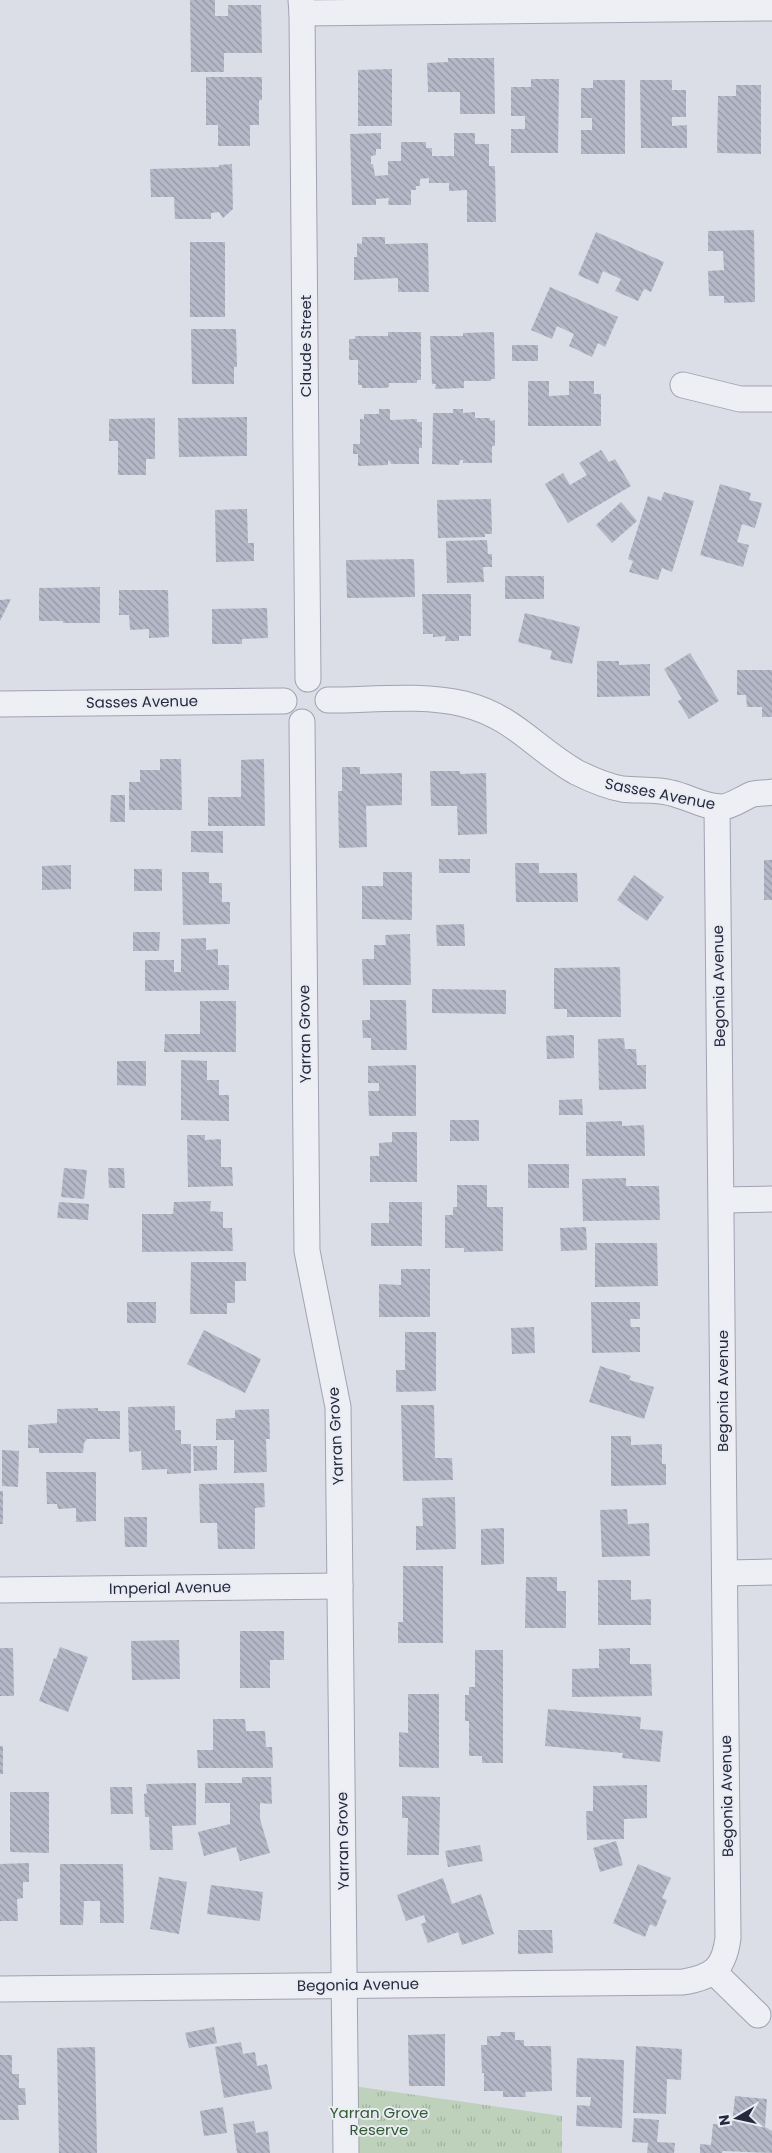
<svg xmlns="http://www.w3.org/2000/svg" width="772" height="2153" viewBox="0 0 772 2153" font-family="Poppins,sans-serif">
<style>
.grass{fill:url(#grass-tufts)}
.building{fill:url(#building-back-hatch)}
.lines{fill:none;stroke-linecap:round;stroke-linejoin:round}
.minor-casing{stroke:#a0a3b1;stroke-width:27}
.minor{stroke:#eeeff5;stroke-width:25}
.labels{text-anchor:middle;stroke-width:4;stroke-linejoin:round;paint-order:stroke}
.street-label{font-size:15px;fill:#24293d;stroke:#eaecf4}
.park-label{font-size:15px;fill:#315a30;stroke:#eaecf4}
</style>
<defs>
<pattern id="grass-tufts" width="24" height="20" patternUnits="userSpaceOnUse" patternTransform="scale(1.25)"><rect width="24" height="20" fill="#bdd1bb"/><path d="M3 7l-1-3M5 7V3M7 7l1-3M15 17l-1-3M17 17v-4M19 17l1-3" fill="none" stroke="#a2b3a2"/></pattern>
<pattern id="building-back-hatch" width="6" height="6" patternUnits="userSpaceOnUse" patternTransform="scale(1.25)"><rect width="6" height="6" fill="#b5b8c7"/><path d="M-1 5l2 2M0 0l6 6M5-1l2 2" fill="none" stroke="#9396a3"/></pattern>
</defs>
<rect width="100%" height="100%" fill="#dbdde7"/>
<path class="grass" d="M346,2085L562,2116V2153H346Z"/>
<g class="building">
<path d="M190,0H215V16H228V5H261L262,53H224V72H191Z"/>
<path d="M448,58H494L495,114H460V92H428L427,63L448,62Z"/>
<path d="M392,69V126H358V70Z"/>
<path d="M206,77H262V100H259V125H250V146H218V125H206Z"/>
<path d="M531,79H559L558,153H511V129H525V116H511V87H531Z"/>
<path d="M593,80H625V154H581V130H592V118H581V88H593Z"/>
<path d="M640,80H672V90H686V117H672V126L687,125V148H641Z"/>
<path d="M736,85H761V154L717,153L718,96H736Z"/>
<path d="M381,133V149H376V155L371,156V164H373L375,176L388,175V161H401V142H426V148H432V156H454V133H475V144H489V166H495L496,222H467V190L449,191V183H429V178L420,179V186H416V190H411V205H388L389,198L376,199V205H352L350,134Z"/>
<path d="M232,164L233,209L223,218L219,212L211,213V219H175L174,197H151L150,169L219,167V165Z"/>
<path d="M754,230L755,302L724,303V296H709L708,271L724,270L723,251H708V231Z"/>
<path d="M596,232L664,262L651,292L644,289L638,301L615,291L621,279L603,271L598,284L578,275Z"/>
<path d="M362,237H385V244L428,243L429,292H398V278L354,280V257H357V243L362,244Z"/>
<rect x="190" y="242" width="35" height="75"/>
<path d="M550,287L618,317L605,347L598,343L592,357L569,346L574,334L557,326L552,339L531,330Z"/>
<path d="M191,329H236L237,367H234V384H192Z"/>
<path d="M388,332H421V380H417V383H389V387L385,388H362V385H358V360H349V339H355V336H388Z"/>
<path d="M494,332L495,379H491V381H464V388L435,389L436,384H432L430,336H463V333Z"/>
<rect x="512" y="345" width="26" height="16"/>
<path d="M528,381H549V396L569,395V381H594V394H601V426H528Z"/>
<path d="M379,409H390V420L417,419V422H422V448H419V464H391L390,461H388V465L358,466V454H353V444H360V419H364V414H379Z"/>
<path d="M453,409H463V413L475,412V418H490V421L495,420V446H492V463H463V460H460L459,465L432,464L433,413H453Z"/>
<path d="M247,417V456L179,457L178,418Z"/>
<path d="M155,418V459H146V475H118V441H109V419Z"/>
<path d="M601,450L609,462L615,459L631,486L568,523L545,484L563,473L570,485L587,475L579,463Z"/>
<path d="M720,484L751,493L749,500L762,503L755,528L742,524L737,542L749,545L743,567L700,555Z"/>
<path d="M664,492L694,501L672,572L662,568L658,580L629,572L633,561L628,559L648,496L661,501Z"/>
<path d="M491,499L492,534H485V537L438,538L437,500Z"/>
<path d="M621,502L637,521L612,543L596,525Z"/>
<path d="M247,509L248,543H254V561L216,562L215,510Z"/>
<path d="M487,540L488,554H492V567H483L484,582L447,583L446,541Z"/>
<path d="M414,559L415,597L347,598L346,560Z"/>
<rect x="505" y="576" width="39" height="23"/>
<path d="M100,587V623H63V621H39V588Z"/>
<path d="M119,590H168L169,637L149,638V629L130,630L129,615H119Z"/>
<path d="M422,594H471V636H459V641H445L446,636L433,637V634H423Z"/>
<path d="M11,599L0,621V600Z"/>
<path d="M267,608L268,638L242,639V644H212V609Z"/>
<path d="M525,613L580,627L572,664L550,659L552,651L518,642Z"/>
<path d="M690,653L719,701L689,719L678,701L682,699L664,669Z"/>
<path d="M597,661H619V665L650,664V696L597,697Z"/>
<path d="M737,670H772V717H762V707H747L746,695H737Z"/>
<path d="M160,759H181L182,810H129V782H140V770H160Z"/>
<path d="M264,759L265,826H208V797H241V760Z"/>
<path d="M342,767H360V774L402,773V805L366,806L367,847L339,848L338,791H342Z"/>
<path d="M430,771H460V774L486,773L487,834L458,835L457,806H431Z"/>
<path d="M111,795H125V822H110Z"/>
<path d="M191,831H223V853L191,852Z"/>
<rect x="439" y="859" width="31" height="14"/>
<rect x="764" y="860" width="8" height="40"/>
<path d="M515,863H539V873H577L578,902H516Z"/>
<path d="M71,865V889L42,890V866Z"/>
<rect x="134" y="869" width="28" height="22"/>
<path d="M182,872H209V883H222V902H230V924L183,925Z"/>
<path d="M383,872H412V920L362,919V886H383Z"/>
<path d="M634,875L664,897L647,921L617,900Z"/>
<path d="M464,924L465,946H437L436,925Z"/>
<path d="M133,932H160L159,951H133Z"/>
<path d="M410,934L411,985H363L362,959H374V945H386L385,935Z"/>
<path d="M206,938V950L218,949V965H229V990L145,991V960H174V972H181V939Z"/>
<path d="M620,967L621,1017H567V1009H554V968Z"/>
<path d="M432,989L506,990V1014L432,1013Z"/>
<path d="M370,1000H406L407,1050H371V1038H363L362,1020H370Z"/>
<path d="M200,1001H236V1052H164L165,1034H200Z"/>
<path d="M574,1035V1058L547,1059L546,1036Z"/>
<path d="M624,1038L625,1049H636L637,1065H646V1089L599,1090L598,1039Z"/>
<path d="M181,1060L207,1061V1080H219V1095H229V1121L181,1120Z"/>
<path d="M117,1061H146V1086L117,1085Z"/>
<path d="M416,1065V1116H369L368,1091H379V1083H368V1066Z"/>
<path d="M582,1099L583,1115H559V1100Z"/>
<rect x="450" y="1120" width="29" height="21"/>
<path d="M622,1121V1126L644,1125L645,1156H586V1122Z"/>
<path d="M392,1132H417V1182H370V1156H379V1143L392,1142Z"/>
<path d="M187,1135H205V1140L221,1139V1167H232L233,1186L188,1187Z"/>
<rect x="528" y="1164" width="41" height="24"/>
<path d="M64,1168L87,1170L84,1199L61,1197Z"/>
<path d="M108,1168H124L125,1188H109Z"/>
<path d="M626,1178V1186H659L660,1220L583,1221L582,1179Z"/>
<path d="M457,1185H487V1207H503V1251L464,1252V1248H445V1215H453V1207H457Z"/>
<path d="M211,1201L210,1211L223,1212V1228H232L233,1251L142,1252V1214H173L174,1202Z"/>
<path d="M59,1202L89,1204L88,1220L57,1218Z"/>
<path d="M389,1202H422V1246H371V1223H389Z"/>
<path d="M586,1227L587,1250L561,1251L560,1228Z"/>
<path d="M595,1243H657L658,1286L595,1287Z"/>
<path d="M191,1262H246V1281H235V1303H227V1314H190Z"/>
<path d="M401,1269H430V1317H379V1284L401,1285Z"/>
<rect x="127" y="1302" width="29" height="21"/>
<path d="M591,1302H640V1319H630L631,1327H640V1352L592,1353Z"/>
<path d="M534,1327L535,1353L512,1354L511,1328Z"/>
<path d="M204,1330L261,1359L245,1393L187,1364Z"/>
<path d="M405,1332H436V1391L396,1392V1370H405Z"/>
<path d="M600,1366L631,1376L629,1380L654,1387L644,1419L589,1402Z"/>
<path d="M401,1405H434L435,1458H452L453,1480L403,1481Z"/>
<path d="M175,1406V1430H181V1444H191V1473L167,1474V1469L142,1470L141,1451L129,1452L128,1407Z"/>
<path d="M98,1408V1411H120V1439H87L84,1443L83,1453H39V1448H28V1425L57,1423V1409Z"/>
<path d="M269,1409L270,1439H266L267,1472L234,1473V1440H216V1419L235,1418V1410Z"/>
<path d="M611,1436H631V1445L662,1444V1464H666V1485L611,1486Z"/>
<path d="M193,1446H217V1470L194,1471Z"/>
<path d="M2,1450L19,1451L18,1487L2,1486Z"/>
<path d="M46,1472H96V1521L76,1522V1508L58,1509L57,1504H47Z"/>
<path d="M264,1483L265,1507L255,1508V1549H218L217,1523H200L199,1484Z"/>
<rect x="0" y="1491" width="3" height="33"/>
<path d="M455,1497L456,1549L416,1550V1526H423L422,1498Z"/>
<path d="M627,1509L628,1524L649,1523L650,1556L602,1557L600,1510Z"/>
<path d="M124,1517H147V1547H125Z"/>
<path d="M504,1528V1564L481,1565V1529Z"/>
<path d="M403,1566H443V1643H398V1622H403Z"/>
<path d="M526,1577H557V1591H566V1628H525Z"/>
<path d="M598,1580H631V1600L651,1599V1625H598Z"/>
<path d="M240,1631H284V1660H270V1688H240Z"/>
<path d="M179,1640L180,1679L132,1680L131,1641Z"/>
<path d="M60,1647L88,1657L68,1712L39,1701L54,1658L56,1659Z"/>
<path d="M0,1648H13L14,1696H0Z"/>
<path d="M630,1648V1664H651L652,1696L572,1697V1669L599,1668V1649Z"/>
<path d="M475,1650H503V1763H482V1756H469V1721H465V1695H469V1687H475Z"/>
<path d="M408,1694H439V1768L399,1767V1732L408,1733Z"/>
<path d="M548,1709L641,1717L640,1729L663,1731L660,1762L622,1758L623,1753L545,1746Z"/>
<path d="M213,1719H245L246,1731H265L266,1747H272L273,1768H198L197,1750H213Z"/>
<rect x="0" y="1746" width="3" height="28"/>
<path d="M242,1777H271L272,1804L260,1803V1819L270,1853L240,1861L236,1847L204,1856L198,1832L230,1824V1803H205V1783H242Z"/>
<path d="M196,1783V1825L172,1826L173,1850H150L149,1817H145L144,1794L147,1793L146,1784Z"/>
<path d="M647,1785V1818L624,1819V1839L587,1840L586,1811H593V1786Z"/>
<path d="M110,1787H132L133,1814H111Z"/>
<path d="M10,1792H49V1853L10,1852Z"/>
<path d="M402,1796L440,1797L439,1855H407L408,1818H402Z"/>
<path d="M616,1841L623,1865L600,1872L593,1848Z"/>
<path d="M480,1845L483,1861L448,1867L445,1851Z"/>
<path d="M29,1863V1882H23V1898L17,1899L18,1921H0V1864Z"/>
<path d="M60,1864H123L124,1923H100V1901H84L83,1925H60Z"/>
<path d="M638,1864L671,1878L662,1898L667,1900L656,1927L650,1924L645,1937L613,1923Z"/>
<path d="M159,1877L187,1882L179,1934L150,1929Z"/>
<path d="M443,1878L452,1904L481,1894L494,1934L462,1945L458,1932L428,1943L421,1924L426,1922L424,1915L406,1921L397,1895Z"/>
<path d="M211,1885L263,1892L260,1921L207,1914Z"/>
<path d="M518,1930H552L553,1953L518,1954Z"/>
<path d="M214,2027L217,2043L189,2048L185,2033Z"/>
<path d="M501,2032H515V2040H524V2046H551L552,2091L525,2092L526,2097H503V2091H484V2073H482L481,2045H487V2036H500Z"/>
<path d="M445,2034V2086H409L408,2035Z"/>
<path d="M241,2042L243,2054L255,2052L257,2066L267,2064L272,2089L224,2098L215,2047Z"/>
<path d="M636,2046L682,2049L681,2080L667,2079L666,2114L633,2113Z"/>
<path d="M95,2047L97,2153H59L57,2048Z"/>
<path d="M0,2055H12V2074H19V2088H25L26,2105H18L19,2120H0Z"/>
<path d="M577,2058L624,2060L622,2128L576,2126L577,2105L590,2106L591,2097H576Z"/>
<path d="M735,2096L767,2099L765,2127L772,2131V2153L723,2151L722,2153H700V2144L711,2145L713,2124L732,2125Z"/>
<path d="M223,2107L227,2133L204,2136L200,2111Z"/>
<path d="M634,2118L659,2120L657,2142L675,2143L674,2153H647L648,2143L632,2142Z"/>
<path d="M254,2121L256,2133L268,2131L270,2153H237L233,2124Z"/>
</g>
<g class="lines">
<g class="minor-casing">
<g id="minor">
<path d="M301,0L302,13L772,8"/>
<path d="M302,13L308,679"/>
<path d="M683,385L740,399H772"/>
<path d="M328,700C371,700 422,694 464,704C515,717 534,748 576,772C590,779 606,786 622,789C638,791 655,789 671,793C689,797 703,807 722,807C733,806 742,798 753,794C759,793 766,793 772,792"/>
<path d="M0,704L284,701"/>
<path d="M302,722L307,1251L338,1407L346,2153"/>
<path d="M722,1200L772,1199"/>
<path d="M725,1573L772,1572"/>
<path d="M0,1590L340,1586"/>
<path d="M714,1972L758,2015"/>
<path d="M0,1989L683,1982C713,1977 724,1969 728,1938L717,807"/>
</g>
</g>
<use href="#minor" class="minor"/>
</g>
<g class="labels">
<g class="street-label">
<text transform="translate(306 346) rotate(-90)" y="5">Claude Street</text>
<text transform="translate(142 702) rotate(-1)" y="5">Sasses Avenue</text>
<text transform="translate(660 794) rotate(11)" y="5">Sasses Avenue</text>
<text transform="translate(719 986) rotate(-91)" y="5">Begonia Avenue</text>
<text transform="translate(305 1034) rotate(-91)" y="5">Yarran Grove</text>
<text transform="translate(723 1391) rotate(-90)" y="5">Begonia Avenue</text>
<text transform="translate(336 1436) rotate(-93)" y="5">Yarran Grove</text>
<text transform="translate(170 1588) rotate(-1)" y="5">Imperial Avenue</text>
<text transform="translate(727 1796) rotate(-91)" y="5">Begonia Avenue</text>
<text transform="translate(343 1841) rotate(-91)" y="5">Yarran Grove</text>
<text transform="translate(358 1985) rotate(-1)" y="5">Begonia Avenue</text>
</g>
<g class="park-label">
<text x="379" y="2118">Yarran Grove<tspan x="379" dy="17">Reserve</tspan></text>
</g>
</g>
<g transform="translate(737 2118) rotate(261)" stroke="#eaecf4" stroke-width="4" paint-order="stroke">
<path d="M0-4L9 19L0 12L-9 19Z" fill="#24293d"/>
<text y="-8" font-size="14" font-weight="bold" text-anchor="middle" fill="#24293d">N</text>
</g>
</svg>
